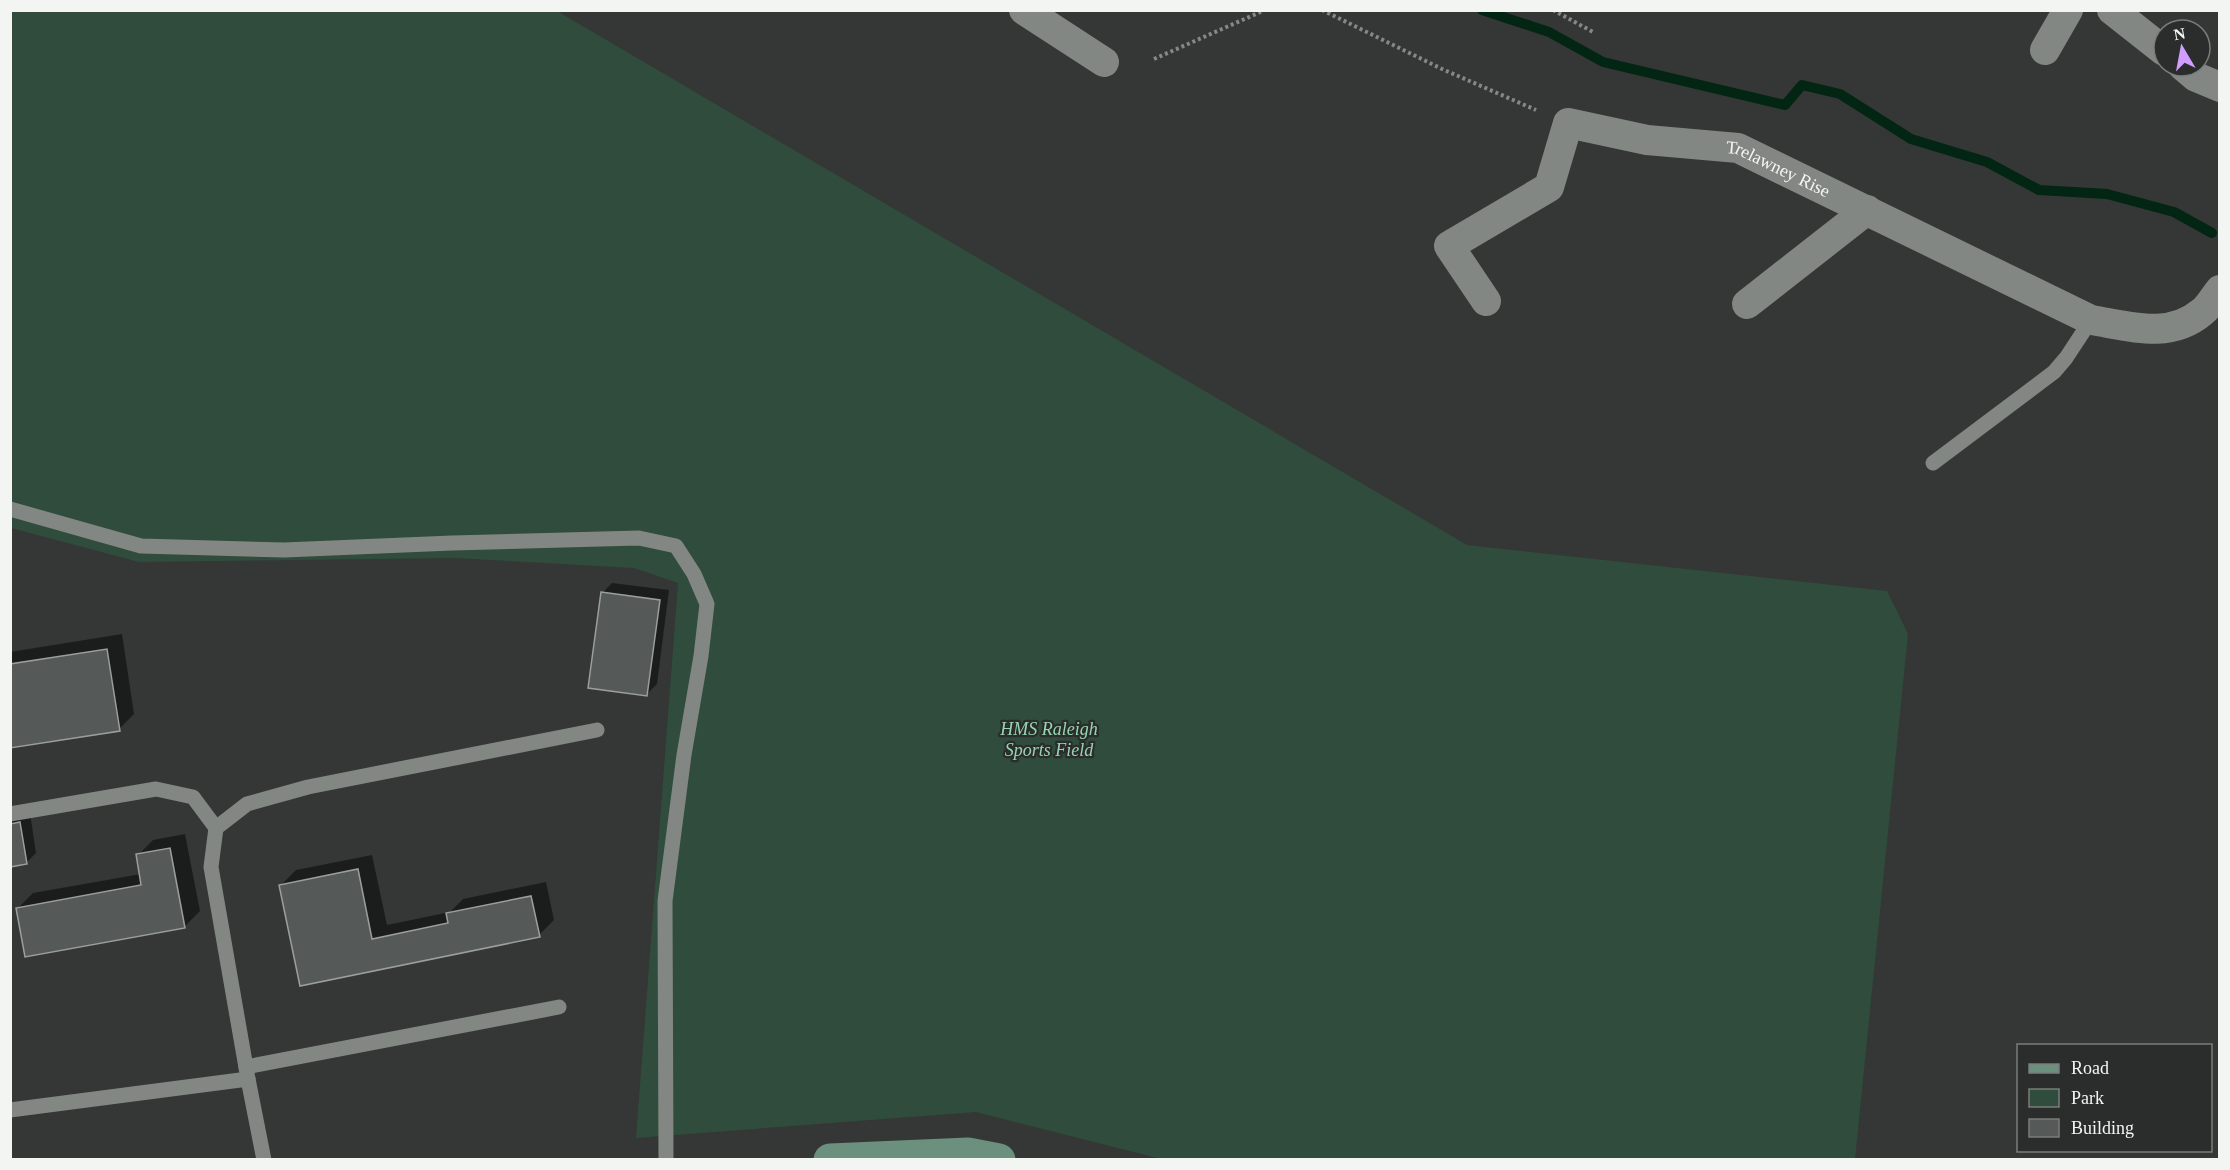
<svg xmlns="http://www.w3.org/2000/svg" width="2230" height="1170" viewBox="0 0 2230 1170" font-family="'Times New Roman',serif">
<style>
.green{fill:#304c3c}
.shadow{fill:#0007}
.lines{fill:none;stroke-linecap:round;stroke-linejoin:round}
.stream{stroke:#022514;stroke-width:10}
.building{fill:#555957;stroke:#9b9f9c;stroke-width:1.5}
.path{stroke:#858886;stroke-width:4;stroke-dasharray:3 3;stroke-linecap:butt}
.lane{stroke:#838784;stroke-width:15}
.street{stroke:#838784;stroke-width:30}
.secondary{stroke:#6c907e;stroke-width:33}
.labels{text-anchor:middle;stroke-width:4.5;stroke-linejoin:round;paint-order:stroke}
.street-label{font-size:18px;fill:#f3f5f3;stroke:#2a2d2b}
.park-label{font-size:18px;font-style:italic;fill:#97d5b1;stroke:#2a2d2b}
</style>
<rect width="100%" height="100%" fill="#343735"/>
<path class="green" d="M10,11H557L1467,545L1887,591L1908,634L1855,1159H1161L976,1112L636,1138L678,583L634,568L454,558L139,562L11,528Z"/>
<g class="shadow">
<path d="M612,583L669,590L657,684L647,694L602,593Z"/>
<path d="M122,634L134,714L119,729L10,746V652Z"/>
<path d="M30,813L36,853L26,863L10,865V816Z"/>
<path d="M185,834L200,911L185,926L18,908L33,893L141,874L138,855L153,840Z"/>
<path d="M372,855L387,925L450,912L463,899L546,882L554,920L539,935L301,984L281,885L296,870Z"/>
</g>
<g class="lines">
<path class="stream" d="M1482,10L1549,32L1603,62L1785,105L1802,85L1840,94L1911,139L1987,162L2039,190L2107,194L2174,212L2212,233"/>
</g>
<g class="building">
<path d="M601,592L660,600L647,696L588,688Z"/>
<path d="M107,649L120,731L10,748V664Z"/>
<path d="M20,822L27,864L10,867V824Z"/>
<path d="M170,848L185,928L25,957L16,908L141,885L136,854Z"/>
<path d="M358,869L372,939L448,923L446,913L531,896L540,937L300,986L279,885Z"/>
</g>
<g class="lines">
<g class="path">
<path d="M1322,10L1442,69L1536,110"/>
<path d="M1553,10L1593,32"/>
<path d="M1154,59L1265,10"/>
</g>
<g class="lane">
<path d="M1933,463L2054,372L2066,358L2091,320"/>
<path d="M10,509L141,546L284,550L452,543L639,538L676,546L694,574L707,604L701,656L684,755L665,901L666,1160"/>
<path d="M10,814L156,789L193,797L216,828"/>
<path d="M246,1067L559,1007"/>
<path d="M10,1110L248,1079"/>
<path d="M264,1160L248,1079L211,867L216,828L247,804L308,787L597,730"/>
</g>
<g class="street">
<path d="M1024,10L1104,62"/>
<path d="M2112,10L2164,51"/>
<path d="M2045,50L2068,10"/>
<path d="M2183,66L2196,77L2220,87"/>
<path id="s1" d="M1486,301L1449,246L1549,187L1568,123L1647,140L1738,148L2091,320C2129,326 2169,340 2202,312C2209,307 2214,297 2220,290"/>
<path d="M1747,304L1867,210"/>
</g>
<path class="secondary" d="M830,1160L968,1154L999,1160"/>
</g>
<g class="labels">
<g class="street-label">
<text dy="6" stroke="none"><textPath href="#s1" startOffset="466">Trelawney Rise</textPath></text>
</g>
<g class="park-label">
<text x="1049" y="735">HMS Raleigh<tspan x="1049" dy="21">Sports Field</tspan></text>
</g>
</g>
<rect width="2230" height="1170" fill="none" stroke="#f3f5f3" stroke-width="24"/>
<rect x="2017" y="1044" width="195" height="108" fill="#2a2d2b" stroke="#7a7d7b" stroke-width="1.5"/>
<rect x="2029" y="1064" width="30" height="9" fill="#6c907e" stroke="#7a7d7b" stroke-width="1.5"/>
<text x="2071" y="1074" font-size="18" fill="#f3f5f3">Road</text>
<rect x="2029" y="1089" width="30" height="18" fill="#304c3c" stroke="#7a7d7b" stroke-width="1.5"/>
<text x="2071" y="1104" font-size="18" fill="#f3f5f3">Park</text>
<rect x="2029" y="1119" width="30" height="18" fill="#555957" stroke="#7a7d7b" stroke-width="1.5"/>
<text x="2071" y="1134" font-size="18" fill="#f3f5f3">Building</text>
<g transform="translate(2182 48) rotate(350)"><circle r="28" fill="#2a2d2b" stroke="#7a7d7b" stroke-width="1.5"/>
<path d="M0-4.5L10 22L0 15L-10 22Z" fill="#d19dfe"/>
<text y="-9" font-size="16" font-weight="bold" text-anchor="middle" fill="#f3f5f3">N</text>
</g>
</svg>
